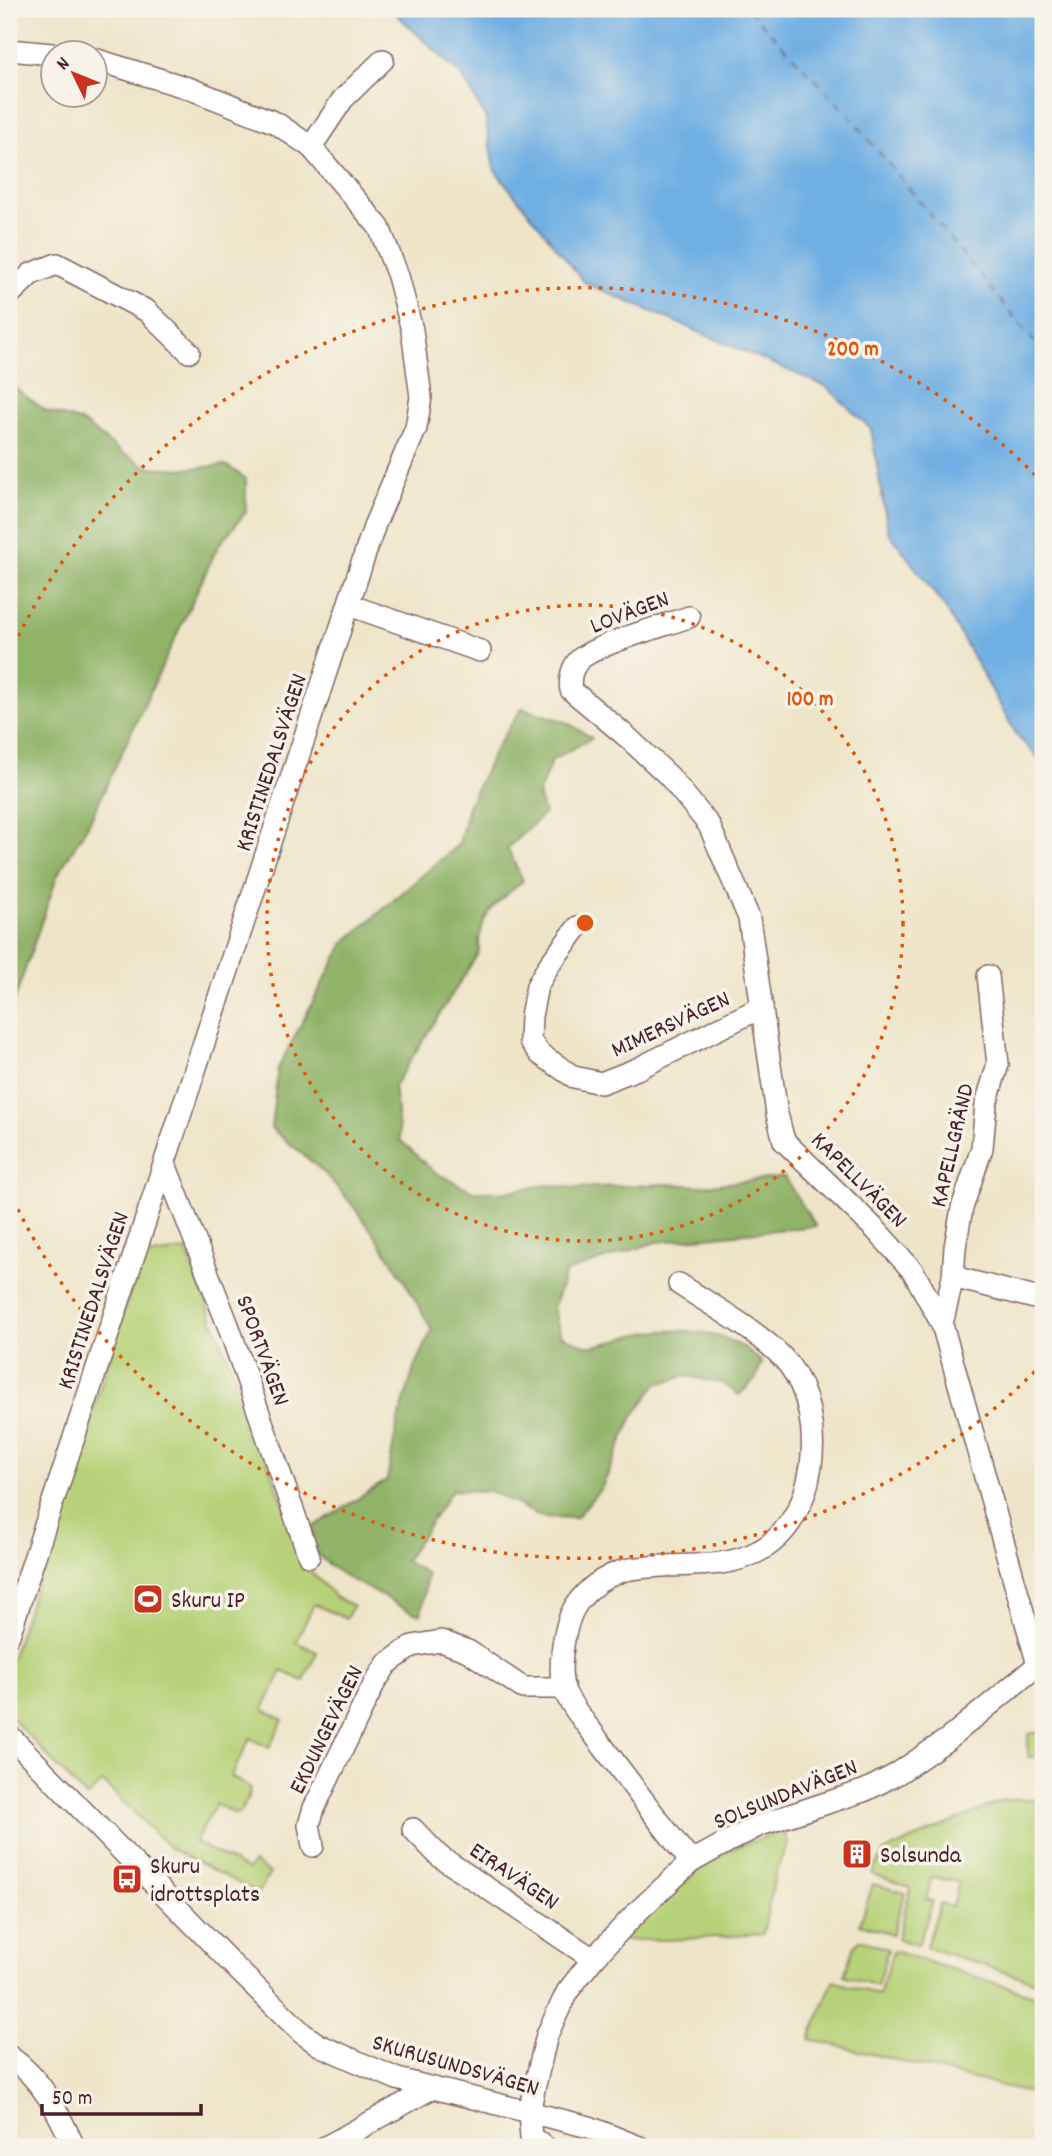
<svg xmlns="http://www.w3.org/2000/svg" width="1052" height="2156" viewBox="0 0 1052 2156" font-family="Dekko,sans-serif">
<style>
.green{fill:#b6d177;stroke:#807851;stroke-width:2}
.forest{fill:#90b368;stroke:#6d694a;stroke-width:2}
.water{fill:#70afe3;stroke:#5d6787;stroke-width:2}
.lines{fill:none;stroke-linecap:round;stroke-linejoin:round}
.ferry{stroke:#57516b;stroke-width:2;stroke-dasharray:9 7;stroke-linecap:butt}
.minor-casing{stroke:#836462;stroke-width:24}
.minor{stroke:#fff;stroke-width:21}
.ring{fill:none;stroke:#e0560e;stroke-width:3.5;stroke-dasharray:3.5 7}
.labels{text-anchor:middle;stroke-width:7;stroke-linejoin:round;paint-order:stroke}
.street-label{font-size:24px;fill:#4a1f2b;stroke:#f7f3e8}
.poi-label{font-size:24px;fill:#4a1f2b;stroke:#f7f3e8;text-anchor:start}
.centre{fill:#e0560e;stroke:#f7f3e8;stroke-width:3.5}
.ring-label{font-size:21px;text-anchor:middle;font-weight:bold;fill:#e0560e;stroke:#f7f3e8;stroke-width:7;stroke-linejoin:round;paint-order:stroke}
</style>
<rect width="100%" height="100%" fill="#f7f3e8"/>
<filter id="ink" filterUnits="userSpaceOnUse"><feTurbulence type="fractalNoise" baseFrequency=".0143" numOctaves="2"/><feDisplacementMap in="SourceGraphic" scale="14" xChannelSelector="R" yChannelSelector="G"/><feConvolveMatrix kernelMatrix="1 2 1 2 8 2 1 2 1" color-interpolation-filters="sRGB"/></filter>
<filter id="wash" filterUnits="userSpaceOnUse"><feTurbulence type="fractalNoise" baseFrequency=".00686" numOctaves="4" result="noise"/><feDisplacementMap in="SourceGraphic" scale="28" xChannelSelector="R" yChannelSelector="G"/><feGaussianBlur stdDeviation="1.57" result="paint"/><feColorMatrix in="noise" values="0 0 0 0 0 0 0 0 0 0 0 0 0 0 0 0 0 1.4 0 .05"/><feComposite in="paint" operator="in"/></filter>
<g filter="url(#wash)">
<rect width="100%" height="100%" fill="#eee5c9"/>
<g class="green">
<path d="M186,1250L309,1569L335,1597L353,1606L346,1619L314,1604L296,1642L317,1652L304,1681L282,1671L263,1709L283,1720L269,1748L250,1738L231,1777L250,1787L249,1795L240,1813L235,1814L216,1804L195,1842L248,1870L253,1863L270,1873L258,1893L171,1849L103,1782L86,1797L9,1715V1665L74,1471L141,1257Z"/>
<path d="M1043,1732V1984L926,1947L940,1904L952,1907L959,1882L932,1877L926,1899L933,1901L918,1945L897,1939L911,1888L872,1874L884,1852L1003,1800L1042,1799V1757H1028V1734Z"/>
<path d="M783,1830L788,1842L775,1875L763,1934L667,1940H621L700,1869L732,1849Z"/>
<path d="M873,1884L905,1893L892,1934L860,1924Z"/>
<path d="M861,1940L888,1949L877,1986L844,1975L854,1946Z"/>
<path d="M893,1951L1043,1998V2096L810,2039L833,1981L879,1995Z"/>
</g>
<g class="forest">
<path d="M9,384L46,411L82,422L121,452L148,467L185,469L226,465L246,479V512L218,546L89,823L58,874L9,1016Z"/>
<path d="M522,708L566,722L592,738L552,760L538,794L544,814L507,848L523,881C497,902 477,915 479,952L394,1086L400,1140L435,1173L473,1191L504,1192L547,1185L575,1188L667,1184L700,1186L784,1177L816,1226L656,1242L566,1272L553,1308L561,1335C570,1339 583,1346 592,1346C606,1345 621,1338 634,1335C677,1326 731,1329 762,1363L755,1380L739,1395L722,1383L686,1376L657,1384L633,1416L602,1487L576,1518L542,1517L490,1491L452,1490L405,1561L427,1574L421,1615C408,1612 398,1605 386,1598C359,1584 326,1570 309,1543L313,1527L387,1480L398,1421L413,1372L432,1330C403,1276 371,1223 329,1178C312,1160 290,1145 271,1128L278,1068L344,943L459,844L468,806L496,748Z"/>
</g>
<path class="water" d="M391,9H1043V763L1018,737L946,609L888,531L871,429L827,387L585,283L494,169L485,116L463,77Z"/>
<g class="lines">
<path class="ferry" d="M748,9L847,113L1043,352"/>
</g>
</g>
<g filter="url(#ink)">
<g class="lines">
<g class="minor-casing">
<g id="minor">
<path d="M9,50L52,54"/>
<path d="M311,147L343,99L383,60"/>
<path d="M9,295L31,274L57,264L147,311L189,352"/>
<path d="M349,605L480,651"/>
<path d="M689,617C663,626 600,643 580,659C572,667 569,679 571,690L626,736L669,776L709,825L749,918L777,1114L784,1141L875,1229L913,1271L942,1324L1038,1665"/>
<path d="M578,927L549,965L537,986L531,1016L530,1041L540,1054L574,1077L601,1083L637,1069L762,1007"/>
<path d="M165,1164L228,1325L309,1556"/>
<path d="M953,1277L1043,1300"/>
<path d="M679,1284C711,1305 767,1336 789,1365C828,1417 819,1521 757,1552C722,1570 685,1563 648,1567C640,1568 630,1568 622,1571C604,1577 587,1589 576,1605C564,1623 558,1666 563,1687C568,1703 588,1726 598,1740C629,1781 659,1822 691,1862"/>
<path d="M942,1324L953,1277L955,1247L962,1208L982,1148L986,1104L998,1064L988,976"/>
<path d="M9,1635L358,575L375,524L416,428L421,397L412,330L398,276L379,227L311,147L276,123L191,89L94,59"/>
<path d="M9,1735L233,1965L302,2033L319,2045L397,2079L589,2127L639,2147"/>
<path d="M413,1829L439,1856L593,1959"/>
<path d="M313,1846L309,1825L314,1808L374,1684L387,1664L412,1646L441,1641L468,1651L523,1688H564"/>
<path d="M9,2056C42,2079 58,2111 74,2147"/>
<path d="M326,2147L432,2088"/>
<path d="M545,2147L531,2137L529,2112L535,2085L547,2035L567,1992L593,1959L637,1912L691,1862L725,1843L760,1825L866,1790L897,1774L948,1739L1038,1665L1043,1664"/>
</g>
</g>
<use href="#minor" class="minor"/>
</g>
</g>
<g class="ring">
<circle cx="585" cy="923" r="318"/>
<path d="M1042 1364A635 635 0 0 1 9 1191M9 655A635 635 0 0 1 1042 482"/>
</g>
<defs>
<g id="stadium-square" transform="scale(1.575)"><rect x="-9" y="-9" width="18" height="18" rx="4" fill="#c8321e" stroke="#f7f3e8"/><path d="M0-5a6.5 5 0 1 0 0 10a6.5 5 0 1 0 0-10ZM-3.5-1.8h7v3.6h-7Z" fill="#fff"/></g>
<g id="building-square" transform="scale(1.575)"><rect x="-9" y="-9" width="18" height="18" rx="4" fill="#c8321e" stroke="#f7f3e8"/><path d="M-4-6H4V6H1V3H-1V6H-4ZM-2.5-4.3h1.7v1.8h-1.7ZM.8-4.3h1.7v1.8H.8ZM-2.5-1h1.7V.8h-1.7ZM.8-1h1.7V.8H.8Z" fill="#fff"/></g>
<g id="bus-square" transform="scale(1.575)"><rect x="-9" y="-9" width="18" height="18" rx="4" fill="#c8321e" stroke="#f7f3e8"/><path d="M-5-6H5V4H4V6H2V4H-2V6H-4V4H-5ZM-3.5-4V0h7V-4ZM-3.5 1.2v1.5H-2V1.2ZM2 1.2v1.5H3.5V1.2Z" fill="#fff"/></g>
</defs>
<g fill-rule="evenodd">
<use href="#stadium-square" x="148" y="1599"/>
<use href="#building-square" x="857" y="1854"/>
<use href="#bus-square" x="127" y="1879"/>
</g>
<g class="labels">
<g class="street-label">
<text transform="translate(629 611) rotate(-21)" y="8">LOVÄGEN</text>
<text transform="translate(270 762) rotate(-72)" y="8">KRISTINEDALSVÄGEN</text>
<text transform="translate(670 1023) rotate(-25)" y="8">MIMERSVÄGEN</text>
<text transform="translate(951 1145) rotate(-77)" y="8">KAPELLGRÄND</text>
<text transform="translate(860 1179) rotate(45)" y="8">KAPELLVÄGEN</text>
<text transform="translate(92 1300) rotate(-72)" y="8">KRISTINEDALSVÄGEN</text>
<text transform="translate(264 1350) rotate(70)" y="8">SPORTVÄGEN</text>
<text transform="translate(325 1729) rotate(-64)" y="8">EKDUNGEVÄGEN</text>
<text transform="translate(785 1793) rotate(-22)" y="8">SOLSUNDAVÄGEN</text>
<text transform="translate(515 1875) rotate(34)" y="8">EIRAVÄGEN</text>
<text transform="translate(456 2064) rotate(16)" y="8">SKURUSUNDSVÄGEN</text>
</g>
<g class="poi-label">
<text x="171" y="1607">Skuru IP</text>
<text x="880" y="1862">Solsunda</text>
<text x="150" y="1873">Skuru<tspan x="150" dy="28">idrottsplats</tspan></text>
</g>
</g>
<circle cx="585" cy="923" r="10" class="centre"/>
<g class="ring-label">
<text x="853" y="355">200 m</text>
<text x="810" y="705">100 m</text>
</g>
<rect width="1052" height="2156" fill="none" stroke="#f7f3e8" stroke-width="35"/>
<g transform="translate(74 74) rotate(313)"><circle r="33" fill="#f7f3e8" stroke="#b29e9c" stroke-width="2"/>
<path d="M0-5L12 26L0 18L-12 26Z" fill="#c8321e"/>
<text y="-10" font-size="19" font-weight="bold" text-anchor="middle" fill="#4a1f2b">N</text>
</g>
<path d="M42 2104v10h159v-10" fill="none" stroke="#4a1f2b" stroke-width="3.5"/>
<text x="52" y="2104" font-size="21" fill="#4a1f2b" stroke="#f7f3e8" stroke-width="5" paint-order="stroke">50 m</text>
</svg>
